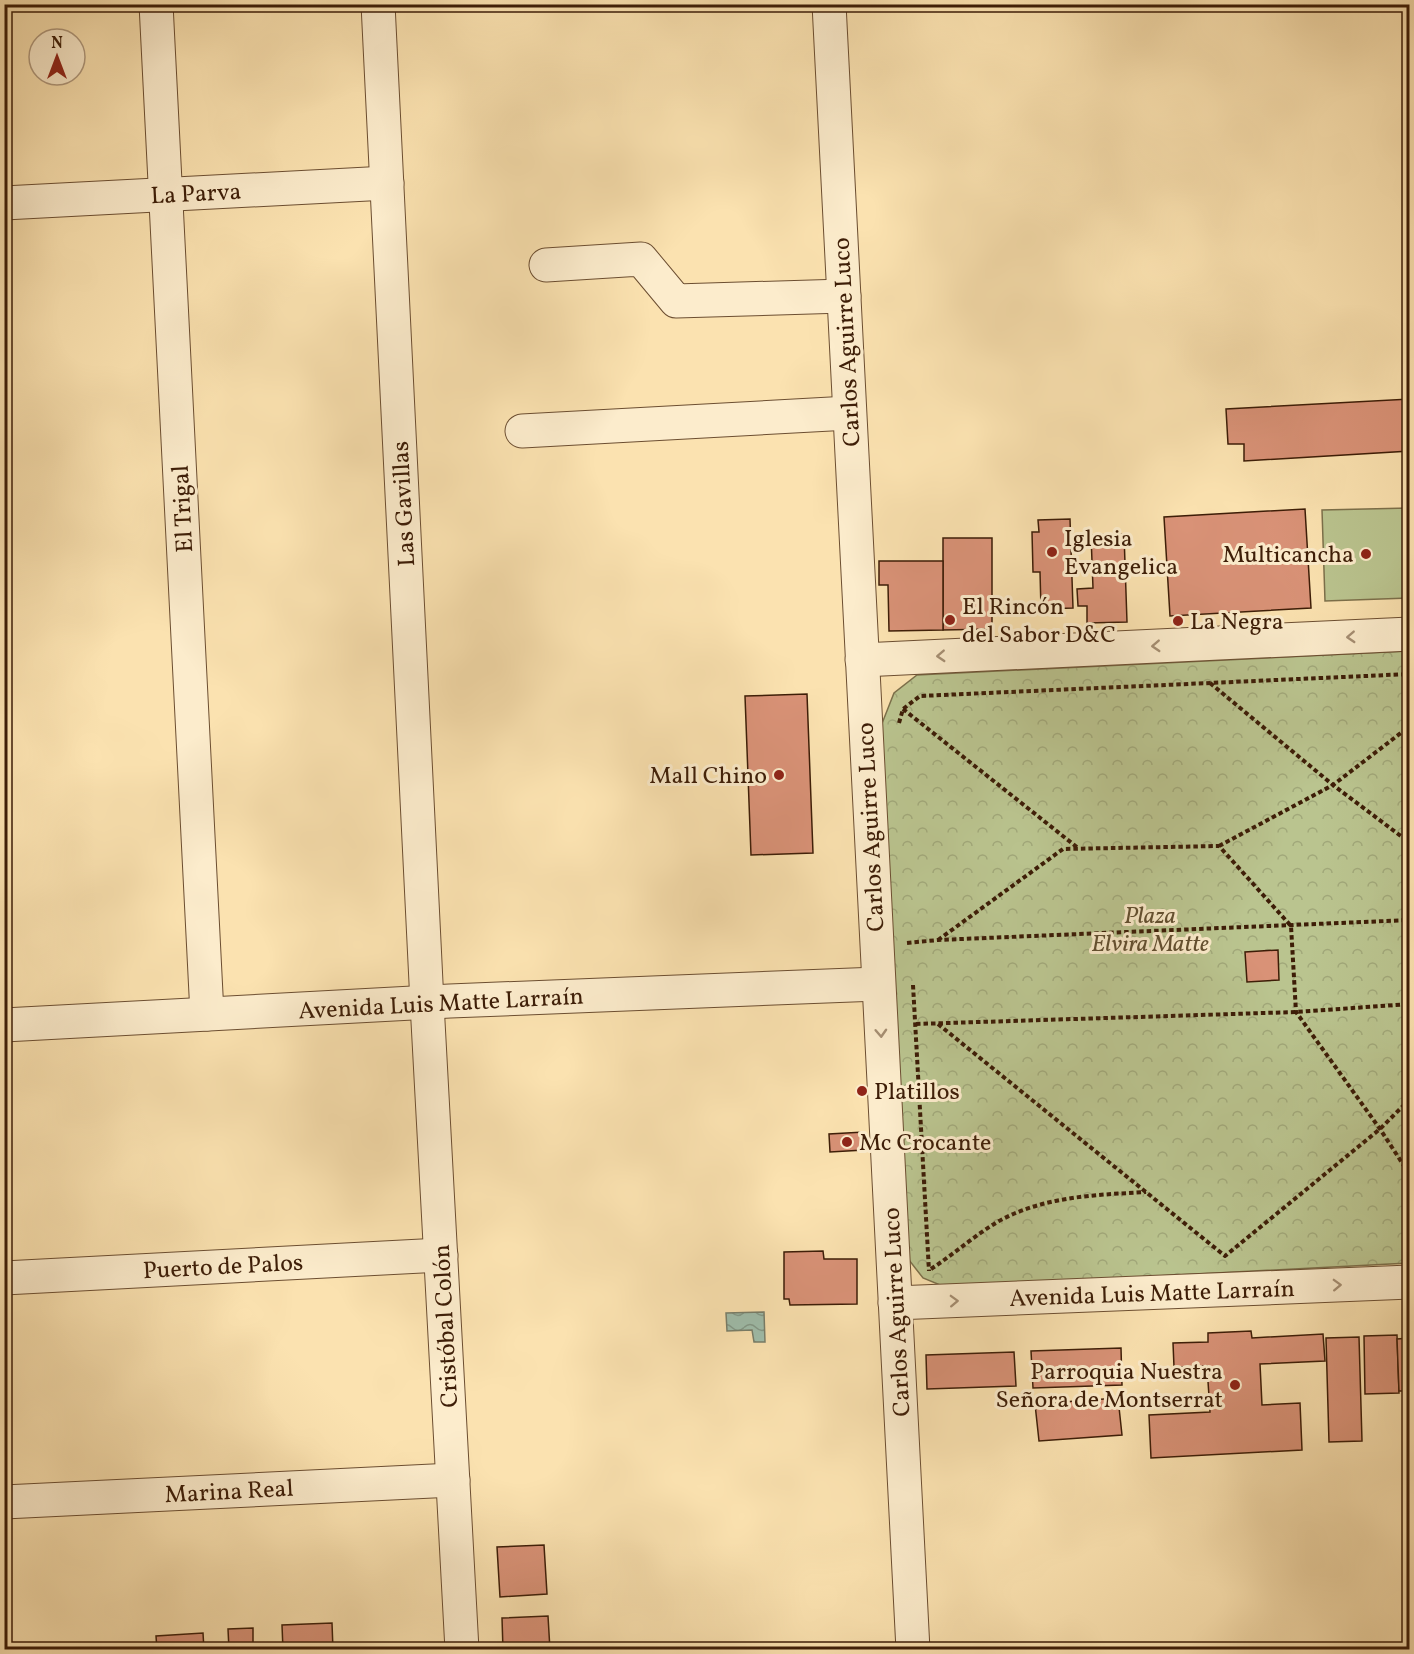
<svg xmlns="http://www.w3.org/2000/svg" width="1414" height="1654" viewBox="0 0 1414 1654" font-family="Vollkorn,serif">
<style>
.grass{fill:#bac48f;stroke:#7c704b;stroke-width:1.5}
.park{fill:url(#park-crowns);stroke:#7c704b;stroke-width:1.5}
.water{fill:url(#water-waves);stroke:#787e6a;stroke-width:1.5}
.building{fill:#d99277;stroke:#3d1d07;stroke-width:1.5}
.lines{fill:none;stroke-linecap:round;stroke-linejoin:round}
.minor-casing{stroke:#6c4e31;stroke-width:35}
.path{stroke:#3d1d07;stroke-width:4;stroke-dasharray:4.5 3;stroke-linecap:butt}
.minor{stroke:#fceccc;stroke-width:33}
.oneway{stroke:#a68f73}
.poi-dot{fill:#8f2418;stroke:#fceccc;stroke-width:2}
.labels{text-anchor:middle;stroke-width:6;stroke-linejoin:round;paint-order:stroke}
.street-label{font-size:24px;fill:#3d1d07;stroke:#fceccc}
.poi-label{font-size:24px;fill:#3d1d07;stroke:#fceccc;text-anchor:start}
.park-label{font-size:24px;font-style:italic;fill:#624f30;stroke:#fceccc}
</style>
<defs>
<pattern id="park-crowns" width="20" height="18" patternUnits="userSpaceOnUse" patternTransform="scale(1.5)"><rect width="20" height="18" fill="#bac48f"/><path d="M2 6a3 3 0 1 1 6 0M12 15a3 3 0 1 1 6 0" fill="none" stroke="#a1a87a"/></pattern>
<pattern id="water-waves" width="16" height="10" patternUnits="userSpaceOnUse" patternTransform="scale(1.5)"><rect width="16" height="10" fill="#9fbeac"/><path d="M0 5q4-4 8 0t8 0" fill="none" stroke="#839a8a"/></pattern>
</defs>
<rect width="100%" height="100%" fill="#fbe2b0"/>
<filter id="stains"><feTurbulence type="fractalNoise" baseFrequency=".00333" numOctaves="4"/><feColorMatrix values="0 0 0 0 .2 0 0 0 0 .09 0 0 0 0 .02 0 0 0 .5 -.17"/></filter>
<radialGradient id="worn" r=".72"><stop offset=".6" stop-color="#630" stop-opacity="0"/><stop offset="1" stop-color="#630" stop-opacity=".3"/></radialGradient>
<path class="grass" d="M1409,508V598L1325,601L1322,510Z"/>
<path class="park" d="M1409,651V1263L945,1287L923,1278L909,1260L881,726L894,693L917,675Z"/>
<path class="water" d="M764,1312L765,1342H754L752,1330L727,1331L726,1313Z"/>
<g class="building">
<path d="M1410,399V451L1244,461V444H1228L1226,409Z"/>
<path d="M1305,509L1311,608L1170,616L1164,517Z"/>
<path d="M1070,519L1073,608L1041,609L1040,572H1033L1032,532H1039L1038,520Z"/>
<path d="M1124,534L1127,622L1087,623V606H1078L1077,589L1093,588L1091,535Z"/>
<path d="M943,538H992V629L943,630Z"/>
<path d="M879,561H943V630L889,631L888,585H879Z"/>
<path d="M807,694L813,853L751,855L745,696Z"/>
<path d="M1278,950L1279,980L1247,982L1245,952Z"/>
<path d="M864,1132V1150L830,1152L829,1134Z"/>
<path d="M823,1251L824,1259H857V1304L790,1305L789,1299H784V1252Z"/>
<path d="M1251,1331L1252,1338L1323,1334L1325,1361L1260,1364L1262,1405L1300,1403L1302,1450L1151,1458L1149,1415L1210,1412L1207,1366L1174,1367L1173,1343L1208,1342V1333Z"/>
<path d="M1397,1335L1399,1393L1365,1394L1364,1336Z"/>
<path d="M1359,1337L1362,1441L1329,1442L1326,1338Z"/>
<path d="M1410,1338V1391H1399L1397,1339Z"/>
<path d="M1121,1348L1122,1385L1033,1388L1031,1351Z"/>
<path d="M1014,1352L1016,1386L927,1389L926,1355Z"/>
<path d="M1118,1398L1122,1435L1039,1441L1035,1404Z"/>
<rect x="1403" y="1414" width="7" height="26"/>
<path d="M544,1545L547,1594L500,1597L497,1547Z"/>
<path d="M548,1616L550,1650H503L502,1618Z"/>
<path d="M332,1623L333,1650H283L282,1625Z"/>
<path d="M253,1628V1650H229L228,1629Z"/>
<path d="M203,1633L204,1650H157L156,1636Z"/>
</g>
<g class="lines">
<g class="minor-casing">
<g id="minor">
<path d="M156,4L207,1014"/>
<path d="M378,4L427,1003L462,1650"/>
<path d="M829,4L913,1650"/>
<path d="M4,203L387,183"/>
<path d="M546,265L641,259L676,301L844,296"/>
<path d="M522,431L849,413"/>
<path d="M862,660L1410,634"/>
<path d="M4,1025L450,1001L878,984"/>
<path d="M4,1278L441,1255"/>
<path d="M895,1303L1410,1282"/>
<path d="M4,1502L453,1480"/>
</g>
</g>
<g class="path">
<path d="M1210,683L1333,785L1410,843"/>
<path d="M903,709L1078,848"/>
<path d="M899,723L903,709L920,696L1410,674"/>
<path d="M1219,846L1333,785L1410,726"/>
<path d="M938,940L1063,849L1219,846L1291,926L1296,1012L1380,1129L1410,1175"/>
<path d="M907,943L938,940L1410,920"/>
<path d="M913,985L929,1271"/>
<path d="M916,1024L1296,1012L1410,1004"/>
<path d="M938,1024L1225,1256L1380,1129L1410,1099"/>
<path d="M931,1269C954,1254 975,1235 999,1221C1045,1196 1095,1195 1146,1192"/>
</g>
<use href="#minor" class="minor"/>
</g>
<defs><path id="oneway-chevron" d="M-2-3.5L2.5 0L-2 3.5" fill="none" stroke-width="1.6" stroke-linecap="round" stroke-linejoin="round" transform="scale(1.5)"/></defs>
<g class="oneway">
<use href="#oneway-chevron" transform="translate(1351 637) rotate(177)"/>
<use href="#oneway-chevron" transform="translate(1156 646) rotate(177)"/>
<use href="#oneway-chevron" transform="translate(941 656) rotate(177)"/>
<use href="#oneway-chevron" transform="translate(881 1033) rotate(87)"/>
<use href="#oneway-chevron" transform="translate(1337 1285) rotate(-2)"/>
<use href="#oneway-chevron" transform="translate(954 1301) rotate(-2)"/>
</g>
<g class="poi-dot">
<circle cx="1052" cy="552" r="6"/>
<circle cx="1366" cy="554" r="6"/>
<circle cx="950" cy="620" r="6"/>
<circle cx="1178" cy="621" r="6"/>
<circle cx="779" cy="775" r="6"/>
<circle cx="862" cy="1091" r="6"/>
<circle cx="847" cy="1142" r="6"/>
<circle cx="1235" cy="1385" r="6"/>
</g>
<g class="labels">
<g class="street-label">
<text transform="translate(196 193) rotate(-3)" y="8">La Parva</text>
<text transform="translate(846 342) rotate(-93)" y="8">Carlos Aguirre Luco</text>
<text transform="translate(403 504) rotate(-93)" y="8">Las Gavillas</text>
<text transform="translate(182 509) rotate(-93)" y="8">El Trigal</text>
<text transform="translate(870 827) rotate(-93)" y="8">Carlos Aguirre Luco</text>
<text transform="translate(441 1003) rotate(-3)" y="8">Avenida Luis Matte Larraín</text>
<text transform="translate(223 1266) rotate(-3)" y="8">Puerto de Palos</text>
<text transform="translate(1152 1293) rotate(-2)" y="8">Avenida Luis Matte Larraín</text>
<text transform="translate(896 1312) rotate(-93)" y="8">Carlos Aguirre Luco</text>
<text transform="translate(445 1326) rotate(-93)" y="8">Cristóbal Colón</text>
<text transform="translate(229 1491) rotate(-3)" y="8">Marina Real</text>
</g>
<g class="poi-label">
<text x="1064" y="546">Iglesia<tspan x="1064" dy="28">Evangelica</tspan></text>
<text x="1354" y="562" text-anchor="end">Multicancha</text>
<text x="962" y="614">El Rincón<tspan x="962" dy="28">del Sabor D&amp;C</tspan></text>
<text x="1190" y="629">La Negra</text>
<text x="767" y="783" text-anchor="end">Mall Chino</text>
<text x="874" y="1099">Platillos</text>
<text x="859" y="1150">Mc Crocante</text>
<text x="1223" y="1379" text-anchor="end">Parroquia Nuestra<tspan x="1223" dy="28">Señora de Montserrat</tspan></text>
</g>
<g class="park-label">
<text x="1150" y="923">Plaza<tspan x="1150" dy="28">Elvira Matte</tspan></text>
</g>
</g>
<rect width="1414" height="1654" fill="none" stroke="#fbe2b0" stroke-width="24"/>
<rect x="6" y="6" width="1402" height="1642" fill="none" stroke="#3d1d07" stroke-width="3"/>
<rect x="12" y="12" width="1390" height="1630" fill="none" stroke="#3d1d07" stroke-width="1.5"/>
<g transform="translate(57 57)"><circle r="28" fill="#fceccc" stroke="#b0997d" stroke-width="1.5"/>
<path d="M0-4.5L10 22L0 15L-10 22Z" fill="#8f2418"/>
<text y="-9" font-size="16" font-weight="bold" text-anchor="middle" fill="#3d1d07">N</text>
</g>
<rect width="100%" height="100%" filter="url(#stains)"/>
<rect width="100%" height="100%" fill="url(#worn)"/>
</svg>
